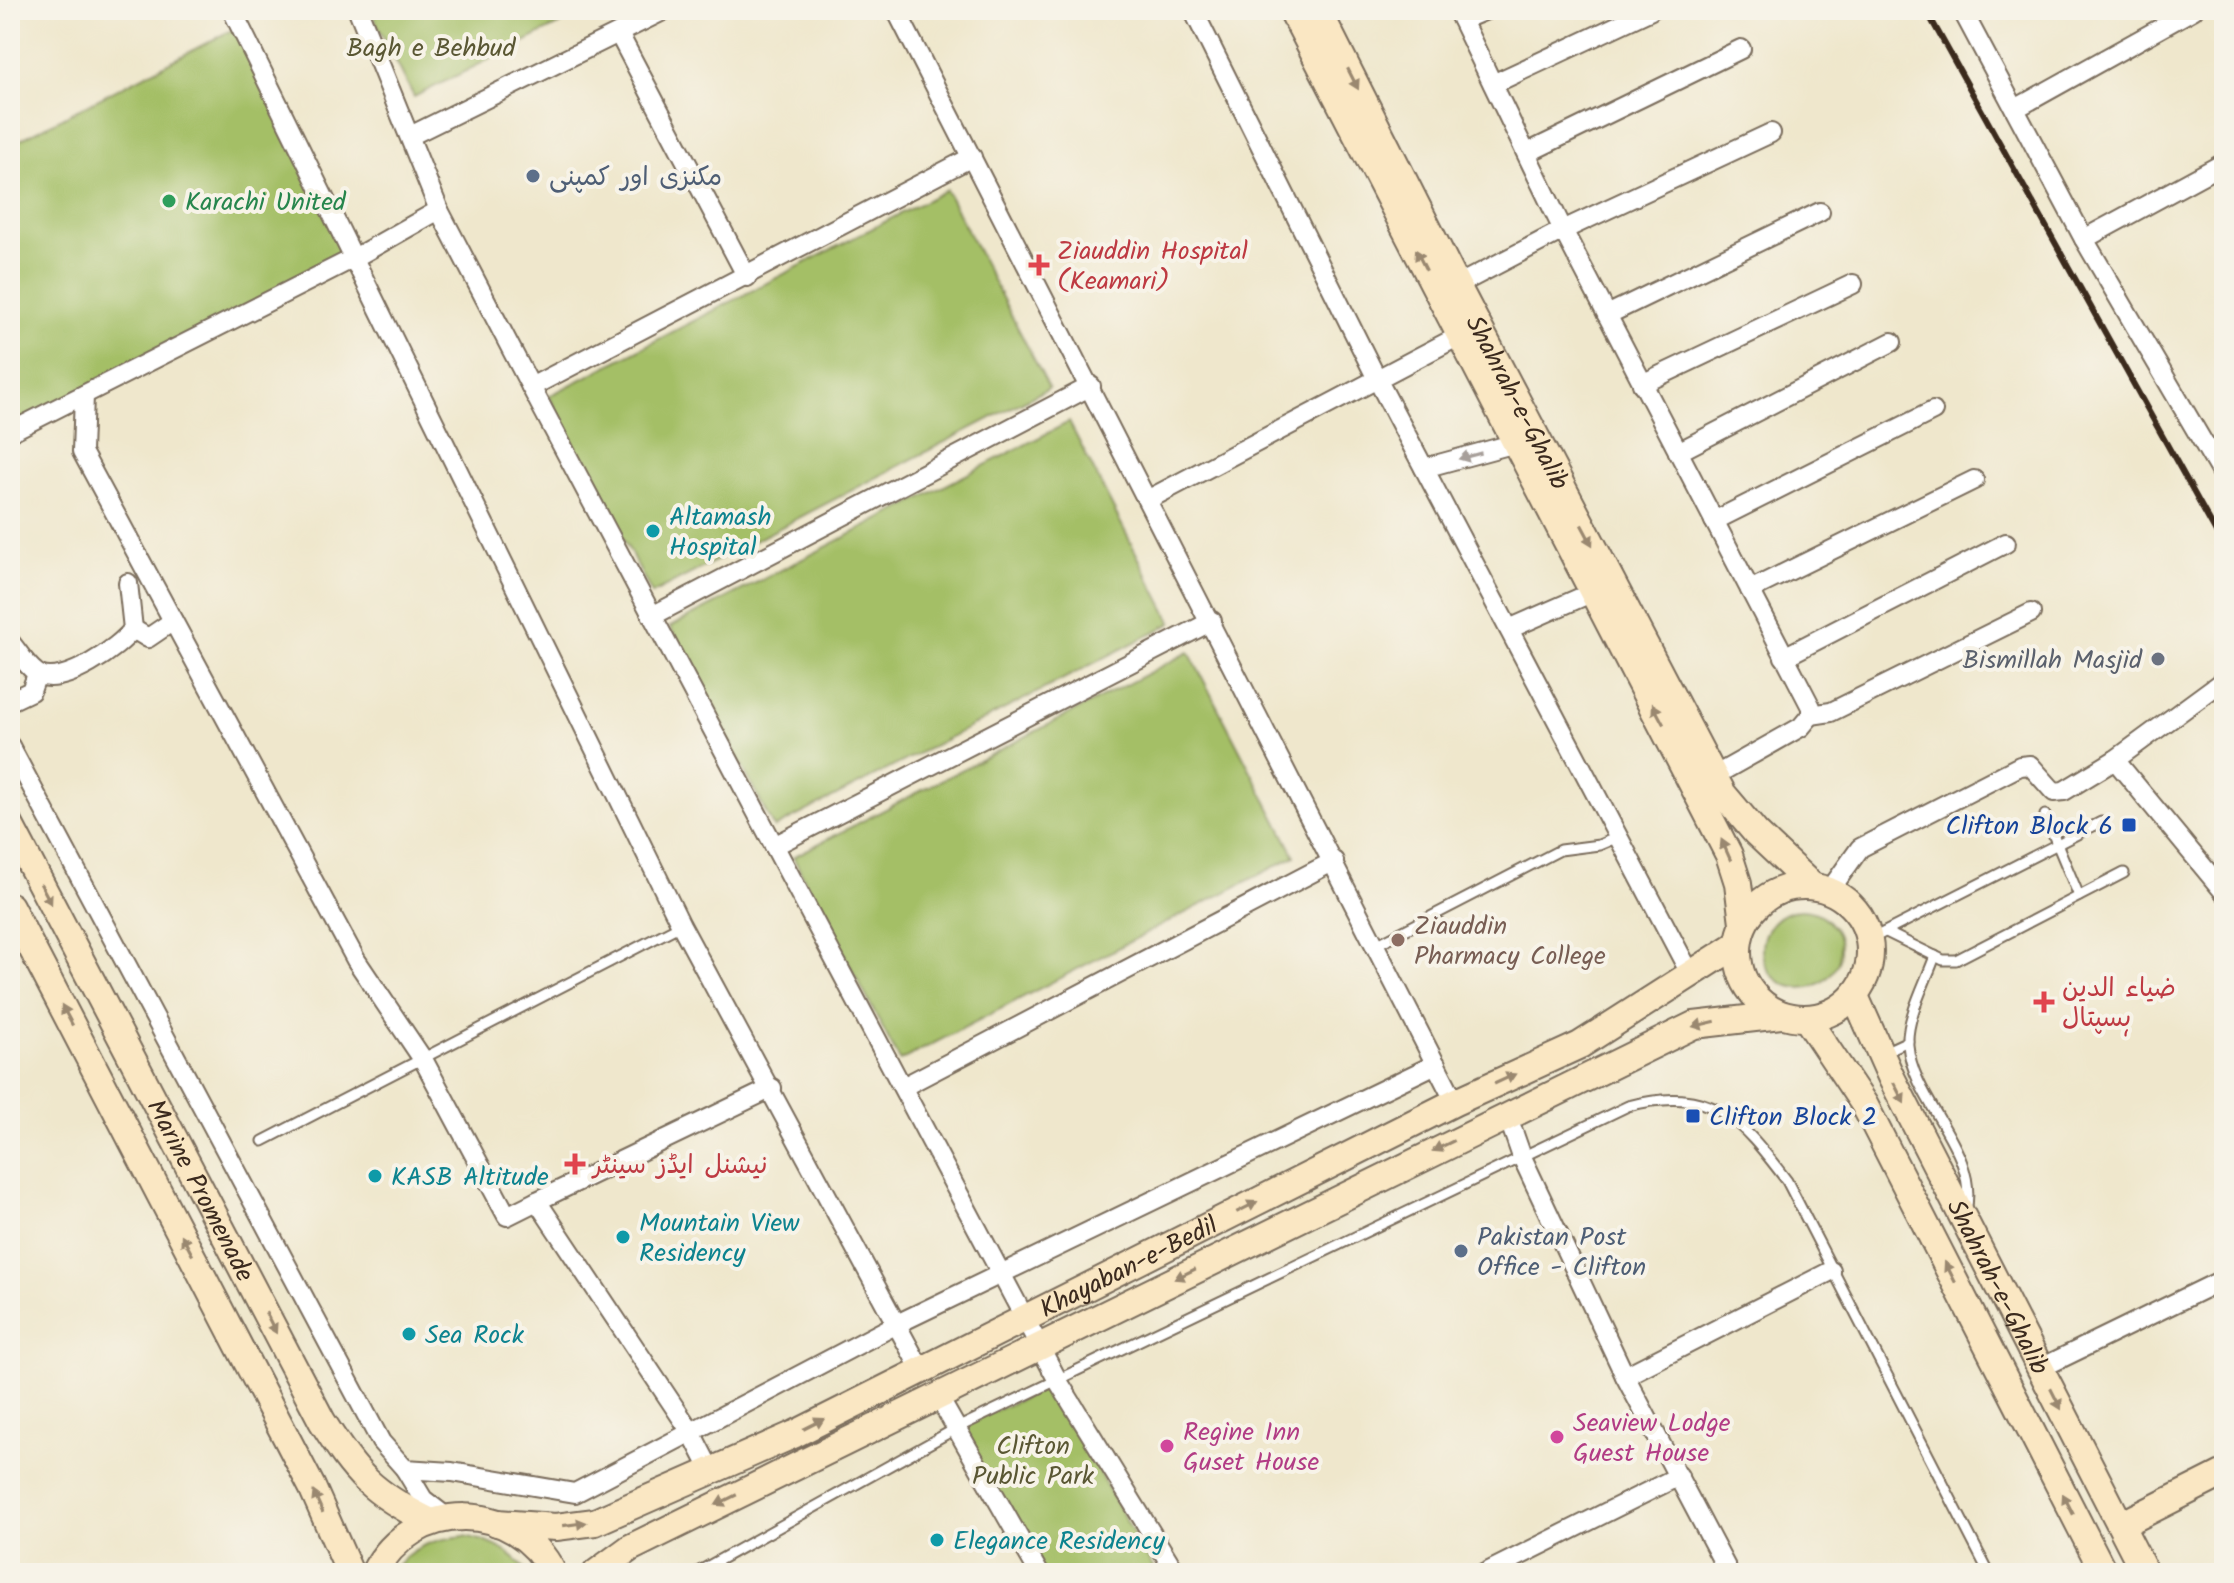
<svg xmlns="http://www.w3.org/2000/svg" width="2234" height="1583" viewBox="0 0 2234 1583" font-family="Kalam,'Playpen Sans Arabic',sans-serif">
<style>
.green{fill:#a4bf66;stroke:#707442;stroke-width:2}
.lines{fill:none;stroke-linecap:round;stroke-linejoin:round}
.lane-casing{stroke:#7a6c5b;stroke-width:13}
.street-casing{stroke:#7a6c5b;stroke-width:22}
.secondary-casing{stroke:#7a6c5b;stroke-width:30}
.lane{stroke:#fff;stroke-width:9}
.street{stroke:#fff;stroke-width:18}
.secondary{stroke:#fae7c3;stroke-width:26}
.rail{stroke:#3b2a1e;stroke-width:6}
.oneway{fill:#9a8870}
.oneway2{fill:#a79f9a}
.service-dot{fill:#5c6f8a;stroke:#f7f3e8;stroke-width:3}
.leisure-dot{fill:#2e9e5b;stroke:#f7f3e8;stroke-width:3}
.health-dot{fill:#e0444e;stroke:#f7f3e8;stroke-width:3}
.culture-dot{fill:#0f9aa8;stroke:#f7f3e8;stroke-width:3}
.worship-dot{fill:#6b7280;stroke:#f7f3e8;stroke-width:3}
.transit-dot{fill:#1a4fb4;stroke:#f7f3e8;stroke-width:3}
.education-dot{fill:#8d6e63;stroke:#f7f3e8;stroke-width:3}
.hotel-dot{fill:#d1479c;stroke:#f7f3e8;stroke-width:3}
.labels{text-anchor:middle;stroke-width:8;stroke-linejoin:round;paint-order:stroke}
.park-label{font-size:26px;fill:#5a5734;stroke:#f7f3e8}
.service-label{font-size:26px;fill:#4e5e75;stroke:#f7f3e8;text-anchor:start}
.leisure-label{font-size:26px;fill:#27864d;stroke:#f7f3e8;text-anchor:start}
.health-label{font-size:26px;fill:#be3a42;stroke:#f7f3e8;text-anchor:start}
.street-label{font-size:26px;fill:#3b2a1e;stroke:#f7f3e8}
.culture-label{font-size:26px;fill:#0d838f;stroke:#f7f3e8;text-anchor:start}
.worship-label{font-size:26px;fill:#5b616d;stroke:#f7f3e8;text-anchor:end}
.transit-label{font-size:26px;fill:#164399;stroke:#f7f3e8;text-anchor:end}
.education-label{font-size:26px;fill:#785e54;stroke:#f7f3e8;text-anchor:start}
.hotel-label{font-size:26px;fill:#b23c85;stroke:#f7f3e8;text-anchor:start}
</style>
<rect width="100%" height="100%" fill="#f7f3e8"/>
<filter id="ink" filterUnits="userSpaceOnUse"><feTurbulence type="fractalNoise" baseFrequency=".0125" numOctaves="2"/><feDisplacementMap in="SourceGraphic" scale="16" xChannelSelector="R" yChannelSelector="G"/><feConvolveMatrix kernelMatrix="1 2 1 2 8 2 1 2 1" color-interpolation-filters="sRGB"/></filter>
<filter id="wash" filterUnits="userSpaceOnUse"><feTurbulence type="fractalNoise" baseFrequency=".006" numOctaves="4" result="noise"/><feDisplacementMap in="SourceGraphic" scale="32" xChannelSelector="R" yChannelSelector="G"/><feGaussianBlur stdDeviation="1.8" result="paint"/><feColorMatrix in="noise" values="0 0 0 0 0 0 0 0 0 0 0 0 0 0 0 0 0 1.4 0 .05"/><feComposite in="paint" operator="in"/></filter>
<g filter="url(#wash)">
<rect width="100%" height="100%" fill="#efe7cc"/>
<g class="green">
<path d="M370,10H588L414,97Z"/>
<path d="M239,26L356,257L10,431V145Z"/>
<path d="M946,190L1049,388L652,594L549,396Z"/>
<path d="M1069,422L1172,623L774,828L670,627Z"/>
<path d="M1189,652L1295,856L900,1061L793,857Z"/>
<circle cx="1801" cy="949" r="39"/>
<path d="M1050,1386L1156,1573H1040L957,1428Z"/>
<path d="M465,1536C492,1542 510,1550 528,1573H392C409,1546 435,1539 465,1536Z"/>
</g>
</g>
<g filter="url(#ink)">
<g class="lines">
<g class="lane-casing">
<g id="lane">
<path d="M2045,815L2079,896"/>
<path d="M1886,932L1943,960H1956L2124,873"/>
<path d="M1869,940L2101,822"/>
<path d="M1376,945L1560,850L1599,845L1618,837"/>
<path d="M1935,956C1926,982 1906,1018 1908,1045C1913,1102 1980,1151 1966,1211"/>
<path d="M1882,1053L1908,1041"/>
<path d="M263,1141L681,925"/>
<path d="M696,1573L957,1428L1628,1106C1712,1084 1740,1119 1787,1181L1989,1573"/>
</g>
</g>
<g class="street-casing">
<g id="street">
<path d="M232,10L681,925L921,1370"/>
<path d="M358,10L439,210L531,387L1058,1381L1176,1573"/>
<path d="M896,10L1455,1102"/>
<path d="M1193,10L1377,379L1691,975"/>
<path d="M1457,10L1563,230L1811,707V715L1801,727L1714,776"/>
<path d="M1962,10L2084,239L2224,478"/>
<path d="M1462,20L1486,10"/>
<path d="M619,34L747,277"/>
<path d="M1493,84L1651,10"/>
<path d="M2015,109L2193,10"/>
<path d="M410,136L665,10"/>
<path d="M1527,153L1741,49"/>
<path d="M2084,239L2224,163"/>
<path d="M1446,291L1563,230L1771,133"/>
<path d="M1607,315L1820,212"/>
<path d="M1642,384L1853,284"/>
<path d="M531,387L972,157"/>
<path d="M84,395L82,452L356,960L424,1061L507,1216L537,1201L691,1432L711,1471"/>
<path d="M10,432L356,257L439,210"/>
<path d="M1678,452L1892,342"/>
<path d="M1424,468L1516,443"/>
<path d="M1149,499L1459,336"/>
<path d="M1714,521L1933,411"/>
<path d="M128,583L133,629"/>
<path d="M1750,590L1974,480"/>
<path d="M652,616L1091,386"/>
<path d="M1509,629L1593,592"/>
<path d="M10,642C18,651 29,670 40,675C64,686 119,648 133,629L148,638L173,621"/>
<path d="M1784,657L2006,543"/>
<path d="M10,701L31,691L37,674"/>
<path d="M1811,715L1831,712L2031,613"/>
<path d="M10,746L381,1442L405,1469L452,1472L575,1493L897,1324L1436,1064"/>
<path d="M2115,760L2224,680"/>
<path d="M774,846L1212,621"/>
<path d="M1830,890L1860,848L2020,766L2030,765L2054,792L2064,791L2115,760L2224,892"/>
<path d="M903,1087L1334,861"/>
<path d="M1507,1114L1522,1157L1625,1376L1729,1573"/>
<path d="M537,1201L772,1088"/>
<path d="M2041,1368L2224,1279"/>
<path d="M1625,1376L1831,1271"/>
<path d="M938,1396L1039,1573"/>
<path d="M405,1469L423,1499L445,1516"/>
<path d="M1485,1573L1679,1476"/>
</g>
</g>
<g class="secondary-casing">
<g id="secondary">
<path d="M1292,10L1729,855L1738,883L1743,923"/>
<path id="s1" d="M1318,10L1457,286L1723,794L1756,833L1811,885"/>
<path id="s2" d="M10,825L322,1421C356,1475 372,1493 429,1521"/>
<circle cx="1804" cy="952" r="66"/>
<path d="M10,906L312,1487L350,1573"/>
<path id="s3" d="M1855,996L1891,1077L2145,1573"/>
<path d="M1807,1019L1864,1104L2104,1573"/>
<path id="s4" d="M497,1523L556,1527L595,1522L795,1434L1455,1102L1580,1045L1738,944"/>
<path d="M2121,1525L2224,1473"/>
<path d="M374,1573C413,1498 516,1499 553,1573"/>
<path d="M596,1573L630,1548L1694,1025L1781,1015"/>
</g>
</g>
<use href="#lane" class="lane"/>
<use href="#street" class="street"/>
<use href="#secondary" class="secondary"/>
<path class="rail" d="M1926,10L2224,547"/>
</g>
<defs><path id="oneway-solid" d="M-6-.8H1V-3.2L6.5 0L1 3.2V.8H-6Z" transform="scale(2)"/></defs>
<g class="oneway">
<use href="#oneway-solid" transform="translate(1353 79) rotate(63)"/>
<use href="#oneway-solid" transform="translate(1421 260) rotate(-117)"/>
<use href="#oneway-solid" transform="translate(1587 535) rotate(62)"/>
<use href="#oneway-solid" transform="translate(1658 714) rotate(-118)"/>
<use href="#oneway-solid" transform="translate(1726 850) rotate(-114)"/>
<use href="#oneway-solid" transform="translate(46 894) rotate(62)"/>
<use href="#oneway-solid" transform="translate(67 1015) rotate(-118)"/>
<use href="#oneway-solid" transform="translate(1704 1024) rotate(167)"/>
<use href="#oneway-solid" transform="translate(1505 1079) rotate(-25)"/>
<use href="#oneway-solid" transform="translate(1899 1093) rotate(63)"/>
<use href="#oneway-solid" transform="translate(1443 1146) rotate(154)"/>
<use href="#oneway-solid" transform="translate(1247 1207) rotate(-27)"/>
<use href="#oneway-solid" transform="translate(187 1245) rotate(-118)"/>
<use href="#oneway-solid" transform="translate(1950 1272) rotate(-117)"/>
<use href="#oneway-solid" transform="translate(1185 1274) rotate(154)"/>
<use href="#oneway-solid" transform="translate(271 1323) rotate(63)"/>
<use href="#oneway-solid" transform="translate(2056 1399) rotate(63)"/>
<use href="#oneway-solid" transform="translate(814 1424) rotate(-27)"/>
<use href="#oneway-solid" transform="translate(726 1500) rotate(154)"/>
<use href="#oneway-solid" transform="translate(318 1502) rotate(-114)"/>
<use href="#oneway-solid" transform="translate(2068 1504) rotate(-117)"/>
<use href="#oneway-solid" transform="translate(575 1524) rotate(-8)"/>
</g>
<use class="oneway2" href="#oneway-solid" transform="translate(1470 456) rotate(165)"/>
</g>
<g class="service-dot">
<circle cx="533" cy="176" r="8"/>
<circle cx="1461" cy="1251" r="8"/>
</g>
<circle class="leisure-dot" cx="169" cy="201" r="8"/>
<g class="health-dot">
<path d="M1035 253h8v8h8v8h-8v8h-8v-8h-8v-8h8z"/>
<path d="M2040 990h8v8h8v8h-8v8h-8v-8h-8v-8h8z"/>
<path d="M571 1152h8v8h8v8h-8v8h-8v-8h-8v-8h8z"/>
</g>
<g class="culture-dot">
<circle cx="653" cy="531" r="8"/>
<circle cx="375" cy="1176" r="8"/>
<circle cx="623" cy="1237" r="8"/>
<circle cx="409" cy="1334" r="8"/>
<circle cx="937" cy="1540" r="8"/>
</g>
<circle class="worship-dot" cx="2158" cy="659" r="8"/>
<g class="transit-dot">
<rect x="2121" y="817" width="16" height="16" rx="4"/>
<rect x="1685" y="1108" width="16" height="16" rx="4"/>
</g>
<circle class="education-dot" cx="1398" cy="940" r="8"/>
<g class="hotel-dot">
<circle cx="1557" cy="1437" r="8"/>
<circle cx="1167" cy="1446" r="8"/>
</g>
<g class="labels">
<g class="park-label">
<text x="431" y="56">Bagh e Behbud</text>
<text x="1033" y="1454">Clifton<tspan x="1033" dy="30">Public Park</tspan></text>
</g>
<g class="service-label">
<text x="549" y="185">مکنزی اور کمپنی</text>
<text x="1477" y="1245">Pakistan Post<tspan x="1477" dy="30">Office - Clifton</tspan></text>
</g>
<g class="leisure-label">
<text x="185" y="210">Karachi United</text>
</g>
<g class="health-label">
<text x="1057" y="259">Ziauddin Hospital<tspan x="1057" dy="30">(Keamari)</tspan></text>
<text x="2062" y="996">ضیاء الدین<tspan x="2062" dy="30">ہسپتال</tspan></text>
<text x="593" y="1173">نیشنل ایڈز سینٹر</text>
</g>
<g class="street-label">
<text dy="9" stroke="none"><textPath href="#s1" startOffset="440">Shahrah-e-Ghalib</textPath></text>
<text dy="9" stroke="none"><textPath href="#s2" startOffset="412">Marine Promenade</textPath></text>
<text dy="9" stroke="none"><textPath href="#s4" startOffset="690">Khayaban-e-Bedil</textPath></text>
<text dy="9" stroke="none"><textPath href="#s3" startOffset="324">Shahrah-e-Ghalib</textPath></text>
</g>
<g class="culture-label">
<text x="669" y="525">Altamash<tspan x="669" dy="30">Hospital</tspan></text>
<text x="391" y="1185">KASB Altitude</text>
<text x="639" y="1231">Mountain View<tspan x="639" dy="30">Residency</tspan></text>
<text x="425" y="1343">Sea Rock</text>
<text x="953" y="1549">Elegance Residency</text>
</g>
<g class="worship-label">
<text x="2142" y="668">Bismillah Masjid</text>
</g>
<g class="transit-label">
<text x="2113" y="834">Clifton Block 6</text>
<text x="1709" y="1125" text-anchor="start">Clifton Block 2</text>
</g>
<g class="education-label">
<text x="1414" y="934">Ziauddin<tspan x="1414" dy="30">Pharmacy College</tspan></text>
</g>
<g class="hotel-label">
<text x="1573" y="1431">Seaview Lodge<tspan x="1573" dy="30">Guest House</tspan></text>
<text x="1183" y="1440">Regine Inn<tspan x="1183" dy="30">Guset House</tspan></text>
</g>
</g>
<rect width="2234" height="1583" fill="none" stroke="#f7f3e8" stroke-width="40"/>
</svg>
